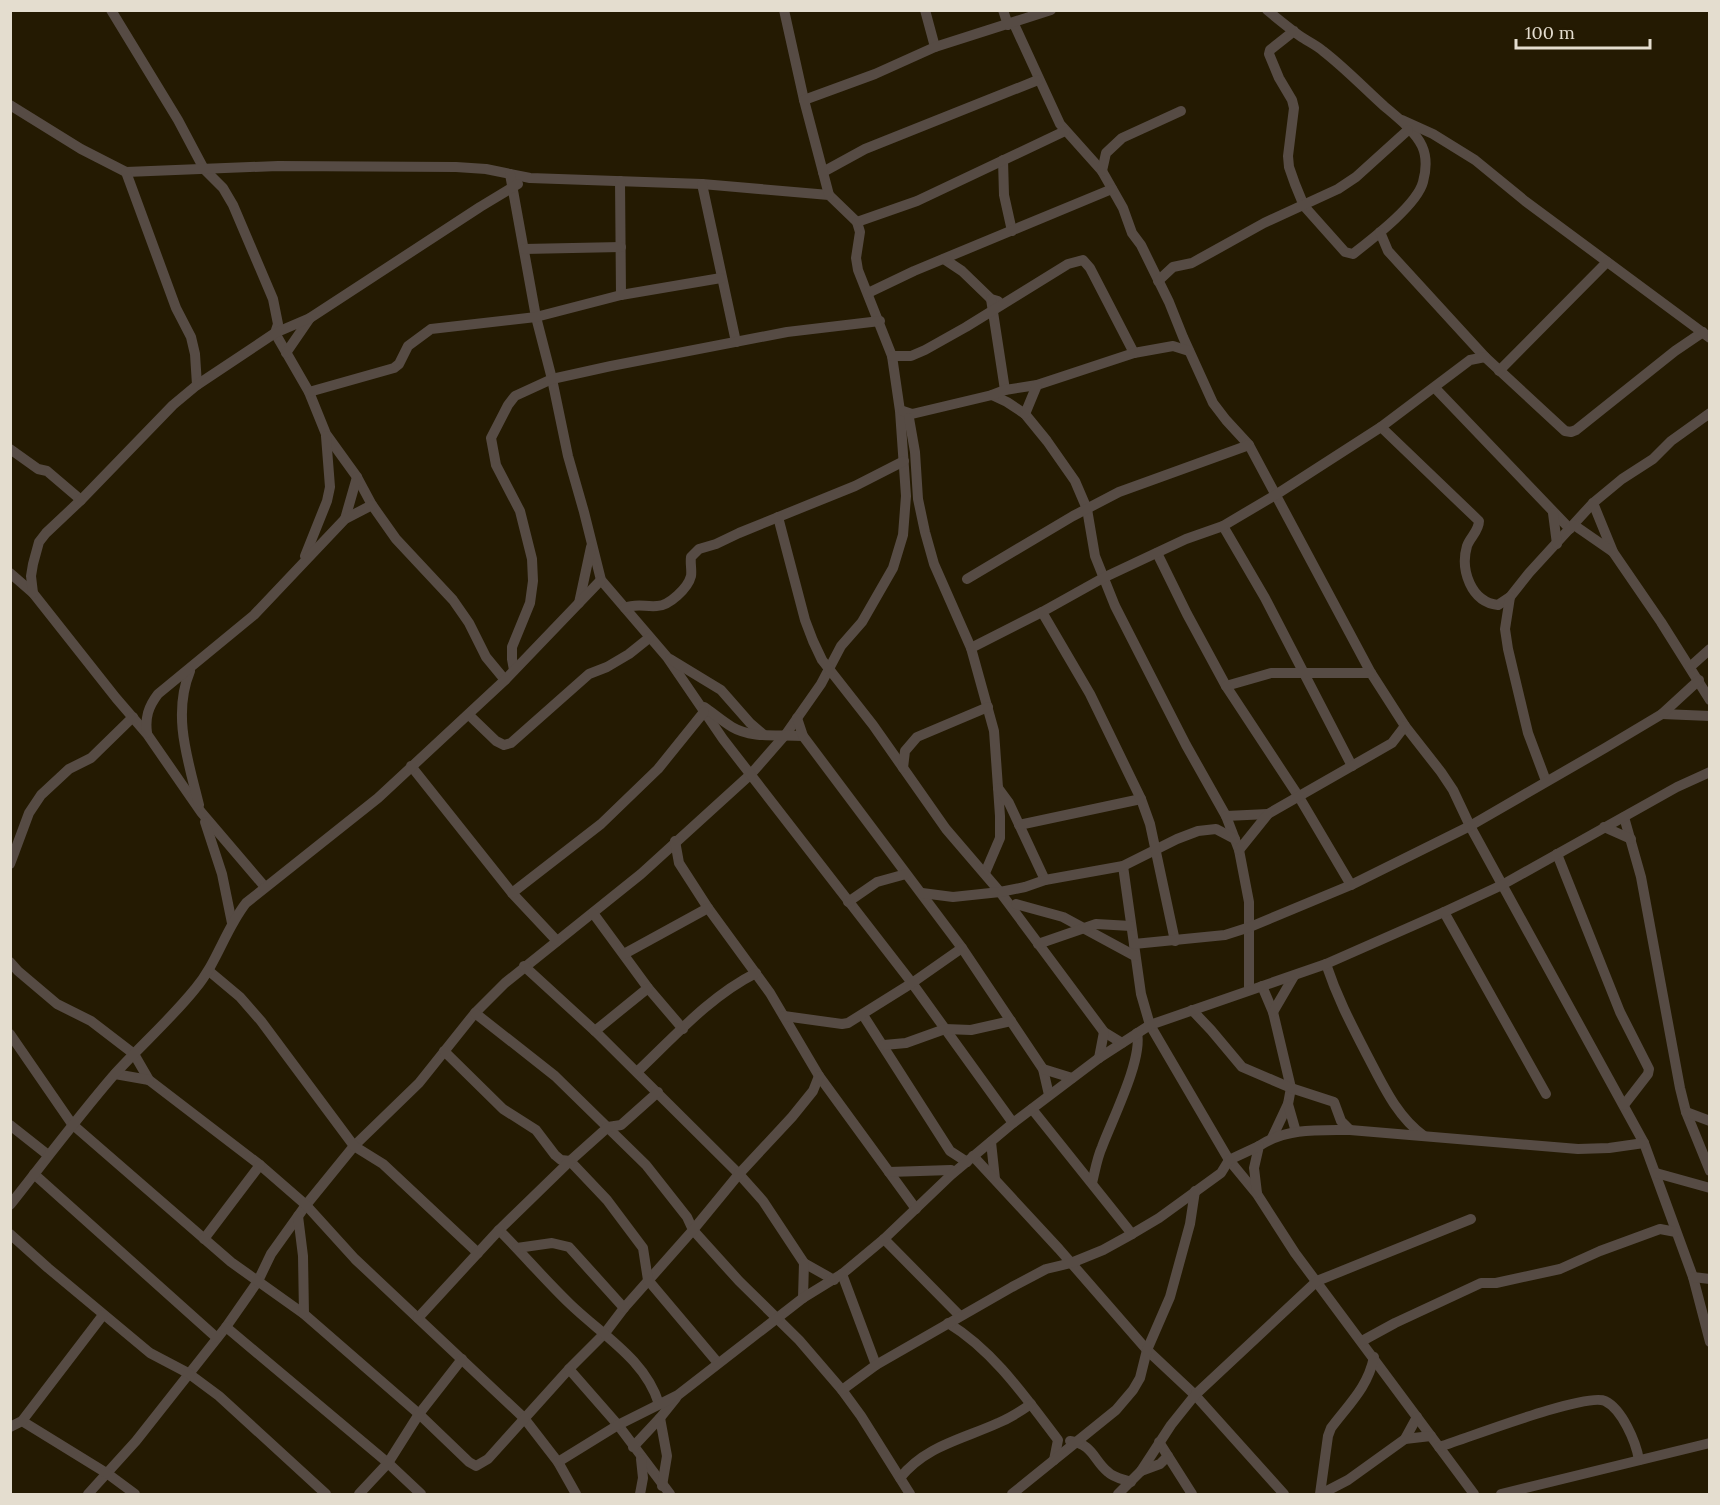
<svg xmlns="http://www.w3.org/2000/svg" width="1720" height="1505" viewBox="0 0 1720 1505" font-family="Lora,serif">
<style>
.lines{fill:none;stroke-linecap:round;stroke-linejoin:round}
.minor{stroke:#564b44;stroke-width:10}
</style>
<rect width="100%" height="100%" fill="#241a02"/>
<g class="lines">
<g class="minor">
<path d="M111,10L178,120L204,169L223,188L233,205L273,299L278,324L275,333L309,392L326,434L357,477L372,505L396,539L453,600L469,623L486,657L505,680"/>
<path d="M784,10L804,100"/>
<path d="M925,10L935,47"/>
<path d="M1003,10L1008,25"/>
<path d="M1267,10C1278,19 1289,28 1300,36C1307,41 1316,45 1323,51C1345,68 1364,88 1384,106C1397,117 1415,131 1422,146C1427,157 1426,171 1423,182C1417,205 1372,239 1353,254L1345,252L1304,206L1295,184L1289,167L1288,156L1294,108L1292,100L1279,78L1269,54L1270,50L1294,31"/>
<path d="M1014,24L1060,124L1102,171L1123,208L1132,233L1141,245L1169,302L1183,337L1213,403L1226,420L1249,445L1371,673L1405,726L1441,772L1453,790L1470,826L1644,1143L1693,1277L1710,1342"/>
<path d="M10,105L81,149L126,172L278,166L456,167L486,169L530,178L702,184L829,195L857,222L860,232L856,258L858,270L892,356L900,411L906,496L903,535L893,568L862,622L841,646L821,684L786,734L751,774L641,874L505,983L475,1013L419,1083L354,1146L306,1205L271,1254L258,1281L226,1327L136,1441L88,1494"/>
<path d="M1402,120L1433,134L1475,160L1525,201L1710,338"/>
<path d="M1003,160L1004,195L1012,231"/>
<path d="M1102,171L1106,153L1122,138L1181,111"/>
<path d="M126,172L176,308L191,337L195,354L197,385"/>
<path d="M823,172L865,149L1038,80"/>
<path d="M510,174L536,317L552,379L568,456L584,512L601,580L667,657L723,739L912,983L1013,1123"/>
<path d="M620,181L621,295"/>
<path d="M702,184L736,342"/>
<path d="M829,195L804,100L875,74L935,47L1051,10"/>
<path d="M857,222L917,201L1065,131"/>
<path d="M1380,232L1388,251L1485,357L1565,431L1571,432L1576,430L1675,351L1703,332"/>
<path d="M524,249L621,247"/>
<path d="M944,259L962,271L991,299L998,301"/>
<path d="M1158,281L1173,267L1192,263L1264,223L1338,189L1356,177L1408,130"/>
<path d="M868,293L914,271L1112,189"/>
<path d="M991,299L1005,390"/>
<path d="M286,353L310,318"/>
<path d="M892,356H911L925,350L966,327L1068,264L1083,260L1090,268L1134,353"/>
<path d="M1499,371L1607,262"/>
<path d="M1435,388L1570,529"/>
<path d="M309,392L394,368L399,364L408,346L431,329L536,317L621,295L721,278"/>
<path d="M992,395L1007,402L1025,414L1047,441L1075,481L1087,509L1095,556L1115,606L1186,745L1226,816L1239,850L1249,902V990"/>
<path d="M903,411L912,414L992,395L1005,390L1037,385L1134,353L1173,346L1189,351"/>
<path d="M1025,414L1037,385"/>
<path d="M909,418L915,452L918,499L925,532L934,564L971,648L994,731L1000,816V838L985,873"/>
<path d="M1381,427L1479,521C1479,531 1470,537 1467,546C1460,570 1471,602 1498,605L1510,597L1529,573L1593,503L1622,479L1653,459L1671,441L1710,413"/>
<path d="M10,449L38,469L47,471L81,500"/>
<path d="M1593,503L1613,552L1661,622L1710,700"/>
<path d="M1553,513L1557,544"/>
<path d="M778,517L805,620L813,641L822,660L873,725L946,829L1000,892L1104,1032L1122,1043"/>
<path d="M345,519L357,477"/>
<path d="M1574,525L1613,552"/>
<path d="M1223,526L1265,598L1352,766"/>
<path d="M1157,553L1187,614L1226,686L1299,797L1351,885"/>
<path d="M305,556L327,501L330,487L326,436"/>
<path d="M10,573L33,593L116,698L147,734L201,812L265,887"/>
<path d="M967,579L1073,516L1119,492L1249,445"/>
<path d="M33,593L31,576L33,564L39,542L46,533L81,500L173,405L197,385L275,333L310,318L480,207L518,184"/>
<path d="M1510,597L1505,629L1508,649L1528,733L1546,781"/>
<path d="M579,603L591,547"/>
<path d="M625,608C636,603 645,607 657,606C669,606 688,588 691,576C692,570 690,563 691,557L699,549L716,544L739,533L855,486L904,461"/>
<path d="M971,648L1042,612"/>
<path d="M670,659L721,690L750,723L764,735"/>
<path d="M1690,667L1710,649"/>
<path d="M514,670L512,659V647L530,603L533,581L532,559L520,511L496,465L491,438L508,405L515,396L552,379L611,366L787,332L880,321"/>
<path d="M190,671C172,715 188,760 199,805"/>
<path d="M1226,686L1271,673H1371"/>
<path d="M704,707C713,713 722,721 732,727C752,739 781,734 803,736"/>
<path d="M1662,714L1710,716"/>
<path d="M469,715L496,741L504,745L511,743L589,674L607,667L629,654L649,638"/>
<path d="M797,718L803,736L962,948L1043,1069L1049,1095"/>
<path d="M147,733C145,718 148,707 158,694L254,615L345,519L372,505"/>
<path d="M411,766L512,893L557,941"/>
<path d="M903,768L905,751L917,737L988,707"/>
<path d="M998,788L1009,803L1045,880"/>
<path d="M1226,816L1268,814"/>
<path d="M1624,817L1641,877L1680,1088L1686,1112L1710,1171"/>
<path d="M205,822L222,874L232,923"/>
<path d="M1019,825L1141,799"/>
<path d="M1604,827L1631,839"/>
<path d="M675,841L679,863L708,908L770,993L819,1076L916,1209"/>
<path d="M1239,850L1268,814L1392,743L1405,726"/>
<path d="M1557,854L1620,1012L1649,1069L1648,1074L1624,1105"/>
<path d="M10,864L29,813L41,795L69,769L91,758L133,717"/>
<path d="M1123,866L1141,994L1150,1025L1229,1160L1257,1194L1295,1253L1474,1494"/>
<path d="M512,893L601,824L658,769L704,712"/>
<path d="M922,893L953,897L1000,892L1025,887L1045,880L1123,866L1177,839L1198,831L1216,829L1235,839"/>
<path d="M848,902L877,882L906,874"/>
<path d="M1016,904L1063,917L1135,956"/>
<path d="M1444,912L1546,1094"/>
<path d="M593,913L648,988L683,1029"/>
<path d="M1175,941L1150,824L1141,799L1090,694L1042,612L1103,578L1186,539L1223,526L1277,494L1381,427L1470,360L1485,357"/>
<path d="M1038,944L1096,924L1131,926"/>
<path d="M1134,944L1225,935L1250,927L1351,885L1470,826L1605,748L1662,714L1699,680"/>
<path d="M624,954L708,908"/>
<path d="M10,962L18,971L57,1004L91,1021L134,1054L149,1080L260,1165L306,1205L355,1259L524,1418L558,1462L576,1494"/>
<path d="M1326,964C1337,997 1350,1022 1366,1053C1382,1083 1396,1116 1424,1136"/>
<path d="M524,966L595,1031L739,1174L763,1201L804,1263L834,1280"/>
<path d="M209,971L240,997L261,1021L354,1146L383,1164L478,1253"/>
<path d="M1262,986L1273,1012L1291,1088L1288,1104L1272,1138"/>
<path d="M1192,1010L1211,1030L1242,1067L1291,1088L1334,1102L1341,1121L1350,1130"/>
<path d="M1273,1012L1294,976"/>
<path d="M475,1013L555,1076L646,1165L687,1217L693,1230L739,1281L799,1340L842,1390L861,1416L910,1494"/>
<path d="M863,1015L950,1151L967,1162"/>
<path d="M784,1016L842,1024L848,1023L912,983L962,948"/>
<path d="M595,1031L648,988"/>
<path d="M10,1034L72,1124L231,1262L304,1314L419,1414L469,1462L476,1466L488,1459L569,1369L605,1333L624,1308L693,1230L739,1174L792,1117L813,1091L819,1076"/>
<path d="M884,1045L906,1043L945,1029L971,1030L1011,1021"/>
<path d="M444,1051L503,1109L536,1130L555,1155L561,1160L570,1161L607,1200L643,1248L648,1280L718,1363"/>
<path d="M1099,1058L1104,1032"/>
<path d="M1043,1069L1072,1078"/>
<path d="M637,1072C674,1037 710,996 756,973"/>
<path d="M115,1074L149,1080"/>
<path d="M1288,1104L1296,1132"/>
<path d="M1032,1109L1132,1234"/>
<path d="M1686,1112L1710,1121"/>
<path d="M10,1125L48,1155"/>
<path d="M991,1142L995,1179"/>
<path d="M973,1156L1059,1249L1147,1350L1195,1395L1284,1494"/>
<path d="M889,1172L951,1170"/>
<path d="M1656,1173L1710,1188"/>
<path d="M34,1174L217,1338"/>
<path d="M1092,1183C1095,1171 1097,1158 1102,1147C1112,1120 1143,1059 1137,1033"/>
<path d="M1257,1193L1254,1168L1259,1146C1286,1128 1318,1130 1350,1130L1578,1149L1609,1148L1644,1143"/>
<path d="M10,1205C44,1162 77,1118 113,1076C140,1046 170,1020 195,989C217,963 225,930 246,903L378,798L505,680L601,580"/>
<path d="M298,1216L303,1256L304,1314"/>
<path d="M499,1230C523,1254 546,1281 570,1304C602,1335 645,1359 659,1404"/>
<path d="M10,1234L48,1268L150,1353L188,1373L219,1396L326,1494"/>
<path d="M204,1239L260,1165"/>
<path d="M884,1239L960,1316"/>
<path d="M517,1248L552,1243L569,1247L624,1308"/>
<path d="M842,1274L876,1365"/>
<path d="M1693,1277L1710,1279"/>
<path d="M803,1298L804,1263"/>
<path d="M418,1318L499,1230L570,1161L608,1127L621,1125L658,1092"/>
<path d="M948,1323C994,1351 1026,1398 1058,1440L1054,1460"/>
<path d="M226,1327L388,1463L421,1494"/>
<path d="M1362,1341L1395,1323L1481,1283H1496L1560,1269L1600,1251L1660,1229L1676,1232"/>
<path d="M569,1369L618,1425L670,1494"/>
<path d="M842,1390L876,1365L1012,1287L1046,1269L1071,1263L1103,1250L1132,1234L1159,1218L1221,1173L1229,1160L1259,1146"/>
<path d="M660,1418L667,1456L662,1486"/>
<path d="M22,1421L108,1474L135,1494"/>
<path d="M10,1427L22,1421L103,1315"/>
<path d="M1405,1439L1431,1436"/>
<path d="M1070,1441C1093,1444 1094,1461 1108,1472C1114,1478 1123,1479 1131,1482"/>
<path d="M1159,1442L1192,1494"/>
<path d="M633,1447L660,1418L676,1398"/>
<path d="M1439,1447C1465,1439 1586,1392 1605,1401C1622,1409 1636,1442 1639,1460"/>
<path d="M558,1462L618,1425L678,1395L803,1298L842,1274L884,1239L951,1175L1013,1123L1099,1058L1150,1025L1326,964L1444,912L1502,885L1677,787L1710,772"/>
<path d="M1141,1471L1160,1464L1168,1456"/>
<path d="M900,1478C925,1446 963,1439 998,1423C1010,1418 1021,1411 1031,1404"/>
<path d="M359,1494L388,1463L419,1414L462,1359"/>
<path d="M640,1494L643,1478L641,1459"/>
<path d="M1012,1494L1116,1410L1133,1390L1140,1378L1147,1350L1170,1297L1190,1224L1195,1191"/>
<path d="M1118,1494L1141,1471L1171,1425L1195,1395L1317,1281L1471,1219"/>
<path d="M1320,1494L1328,1436L1331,1428C1349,1404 1368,1387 1374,1357"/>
<path d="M1321,1494L1348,1480L1405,1439L1417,1417"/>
<path d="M1501,1494L1710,1443"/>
</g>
</g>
<rect width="1720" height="1505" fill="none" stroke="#e4ddcf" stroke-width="24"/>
<path d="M1516 39v9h134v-9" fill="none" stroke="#e4ddcf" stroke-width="3"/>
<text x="1525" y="39" font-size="18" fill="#e4ddcf" stroke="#241a02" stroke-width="4.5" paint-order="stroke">100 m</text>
</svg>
